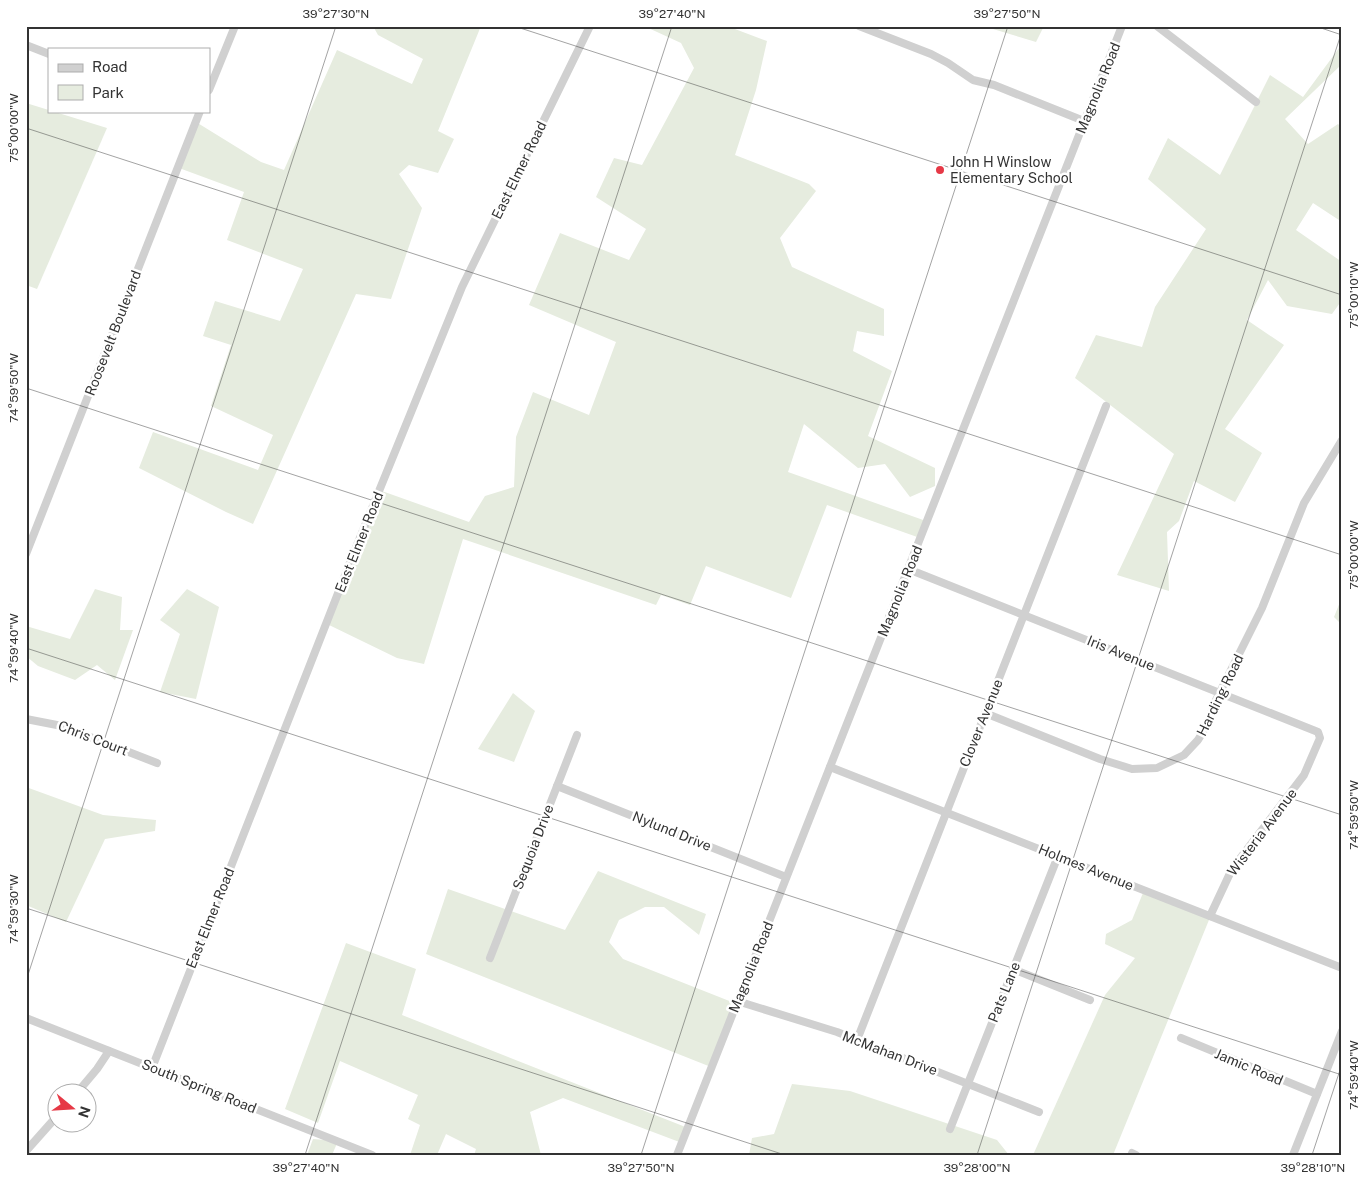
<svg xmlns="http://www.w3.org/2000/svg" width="1368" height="1181" viewBox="0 0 1368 1181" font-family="'Public Sans',sans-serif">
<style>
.green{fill:#e6ecdf}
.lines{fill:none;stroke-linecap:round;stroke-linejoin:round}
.minor{stroke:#d0d0d0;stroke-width:8}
.ticks{fill:none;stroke:#333;stroke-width:1;stroke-opacity:0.45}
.poi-dot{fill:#e63946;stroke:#fff;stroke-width:2}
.labels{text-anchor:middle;stroke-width:5;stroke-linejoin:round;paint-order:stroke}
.street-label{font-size:14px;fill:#333;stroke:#fff}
.poi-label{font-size:14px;fill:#333;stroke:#fff;text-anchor:start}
.neatline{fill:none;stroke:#333;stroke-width:2}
.ticks-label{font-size:12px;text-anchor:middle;fill:#333}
</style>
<rect width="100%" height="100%" fill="#fff"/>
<g class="green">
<path d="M373,26H481L438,131L454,139L438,173L409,165L399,174L422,208L391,299L356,294L253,524L226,512L139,468L153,432L258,470L273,435L211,406L231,345L203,336L215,301L280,321L303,269L227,240L244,192L179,168L196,122L261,162L284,170L337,50L412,84L423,59L378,35Z"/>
<path d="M644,26H727L767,41L756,90L735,155L809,184L816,191L780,238L792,267L884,309V336L857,331L853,351L892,371L868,436L935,468V486L910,497L885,464L858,468L804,424L788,472L926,521L920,538L827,505L791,598L706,566L690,605L661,595L656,605L463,539L424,664L397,658L327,624L379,490L469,522L485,496L514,487L516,437L533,392L589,415L616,342L529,305L560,233L629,260L646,229L596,197L614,158L642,165L694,68L681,43Z"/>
<path d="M983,26H1044L1036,42Z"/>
<path d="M1342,44V64L1285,119L1308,144L1338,124L1342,128V222L1313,203L1296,230L1342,262V300L1332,314L1287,306L1268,280L1247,320L1284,345L1225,429L1262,453L1235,502L1194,481L1179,521L1167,532L1169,591L1117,575L1174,454L1075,378L1096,335L1142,347L1155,307L1206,229L1148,179L1168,138L1220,175L1270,75L1303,97Z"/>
<path d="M26,103L107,128L37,289L26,285Z"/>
<path d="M95,589L122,597L120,630H133L115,680L97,665L75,680L38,666L26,656V626L70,639Z"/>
<path d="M187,589L219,607L196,699L160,692L180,634L160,620Z"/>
<path d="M1342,597V625L1334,617Z"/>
<path d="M513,693L535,711L514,762L478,749Z"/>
<path d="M26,787L103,815L156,820L155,831L105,839L66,922L26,905Z"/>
<path d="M598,871L706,914L699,935L664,907H645L619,920L609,942L623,959L737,1004L711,1067L426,954L448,889L565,930Z"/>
<path d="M1145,888L1211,915L1113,1155H1033L1105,995L1135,958L1105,944L1106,934L1132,920Z"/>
<path d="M346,943L416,969L402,1015L688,1128L682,1143L563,1098L530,1112L541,1155H474L476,1149L446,1134L437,1155H410L420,1125L408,1119L418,1095L340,1061L318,1123L285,1109Z"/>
<path d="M792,1084L850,1091L997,1140L1009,1155H749L752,1138L774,1134Z"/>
<path d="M313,1139L338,1141L332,1155H307Z"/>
</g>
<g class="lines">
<g class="minor">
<path d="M859,26L931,54L948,63L973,80L994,85L1084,121"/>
<path d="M1157,26L1256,102"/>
<path d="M26,45L49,54"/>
<path d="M209,90L235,26"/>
<path d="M26,554L200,111"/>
<path d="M908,569L1318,732L1320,738L1304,775L1232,869L1210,916"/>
<path d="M985,713L1100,759L1132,769L1157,768L1184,755L1198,740L1207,725L1215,702L1262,608L1304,503L1342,440"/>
<path d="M26,719L62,726L157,763"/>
<path d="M830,767L1342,968"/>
<path d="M557,786L786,877"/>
<path d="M490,958L577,735"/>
<path d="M1013,969L1090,1000"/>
<path d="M737,1001L837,1032L1039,1112"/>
<path d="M26,1018L372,1155"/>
<path d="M1181,1038L1317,1094"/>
<path d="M857,1040L1106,406"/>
<path d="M152,1068L353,555L462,287L590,26"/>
<path d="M76,1094L97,1069L109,1051"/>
<path d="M950,1129L1058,856"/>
<path d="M26,1151L58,1115"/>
<path d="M1132,1153L1136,1155"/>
<path d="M677,1155L1122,26"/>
<path d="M1293,1155L1342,1031"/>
</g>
</g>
<path class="ticks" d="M514,26L1342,295M1315,26L1342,35M26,128L1342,555M26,388L1342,815M26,648L1342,1075M26,908L785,1155M26,981L336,26M305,1155L672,26M641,1155L1008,26M977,1155L1342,31M1312,1155L1342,1064"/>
<circle class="poi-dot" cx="940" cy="170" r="5"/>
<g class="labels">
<g class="street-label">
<text transform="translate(1098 88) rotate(-68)" y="5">Magnolia Road</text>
<text transform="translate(519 170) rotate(-64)" y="5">East Elmer Road</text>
<text transform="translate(113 333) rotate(-69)" y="5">Roosevelt Boulevard</text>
<text transform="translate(359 542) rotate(-68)" y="5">East Elmer Road</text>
<text transform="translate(900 591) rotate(-68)" y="5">Magnolia Road</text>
<text transform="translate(1121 653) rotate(22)" y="5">Iris Avenue</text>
<text transform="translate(1220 695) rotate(-64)" y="5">Harding Road</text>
<text transform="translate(981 723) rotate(-68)" y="5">Clover Avenue</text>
<text transform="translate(93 738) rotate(21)" y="5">Chris Court</text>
<text transform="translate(672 831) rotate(22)" y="5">Nylund Drive</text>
<text transform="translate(1262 832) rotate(-53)" y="5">Wisteria Avenue</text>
<text transform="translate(533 847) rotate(-69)" y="5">Sequoia Drive</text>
<text transform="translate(1086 867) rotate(22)" y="5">Holmes Avenue</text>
<text transform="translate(210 918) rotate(-68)" y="5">East Elmer Road</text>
<text transform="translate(751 967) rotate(-68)" y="5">Magnolia Road</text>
<text transform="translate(1004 992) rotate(-68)" y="5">Pats Lane</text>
<text transform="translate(890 1053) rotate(21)" y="5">McMahan Drive</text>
<text transform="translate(1249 1067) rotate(23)" y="5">Jamic Road</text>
<text transform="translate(199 1086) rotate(22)" y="5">South Spring Road</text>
</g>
<g class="poi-label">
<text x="950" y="167">John H Winslow<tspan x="950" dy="16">Elementary School</tspan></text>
</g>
</g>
<rect width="1368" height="1181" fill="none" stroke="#ffffff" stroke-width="55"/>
<rect x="48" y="48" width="162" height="65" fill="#ffffff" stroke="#adadad"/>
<rect x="58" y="64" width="25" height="8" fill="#d0d0d0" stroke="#adadad"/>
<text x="92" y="72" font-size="15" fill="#333333">Road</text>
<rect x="58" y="85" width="25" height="15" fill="#e6ecdf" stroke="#adadad"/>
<text x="92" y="98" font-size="15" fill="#333333">Park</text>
<g transform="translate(72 1108) rotate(108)"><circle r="24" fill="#ffffff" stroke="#adadad"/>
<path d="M0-4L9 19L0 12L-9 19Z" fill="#e63946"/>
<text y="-8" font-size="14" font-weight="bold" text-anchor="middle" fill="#333333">N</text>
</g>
<rect x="28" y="28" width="1312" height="1126" class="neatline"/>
<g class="ticks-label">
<text x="336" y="18">39°27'30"N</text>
<text x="672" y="18">39°27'40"N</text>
<text x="1007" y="18">39°27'50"N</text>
<text transform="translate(14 128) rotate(-90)" y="4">75°00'00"W</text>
<text transform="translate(1354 295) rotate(-90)" y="4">75°00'10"W</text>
<text transform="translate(14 388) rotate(-90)" y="4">74°59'50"W</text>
<text transform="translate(1354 555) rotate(-90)" y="4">75°00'00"W</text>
<text transform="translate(14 648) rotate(-90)" y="4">74°59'40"W</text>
<text transform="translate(1354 815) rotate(-90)" y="4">74°59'50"W</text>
<text transform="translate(14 909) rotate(-90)" y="4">74°59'30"W</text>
<text transform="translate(1354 1075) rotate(-90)" y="4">74°59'40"W</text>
<text x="306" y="1172">39°27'40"N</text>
<text x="641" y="1172">39°27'50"N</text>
<text x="977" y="1172">39°28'00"N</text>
<text x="1313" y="1172">39°28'10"N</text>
</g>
</svg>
